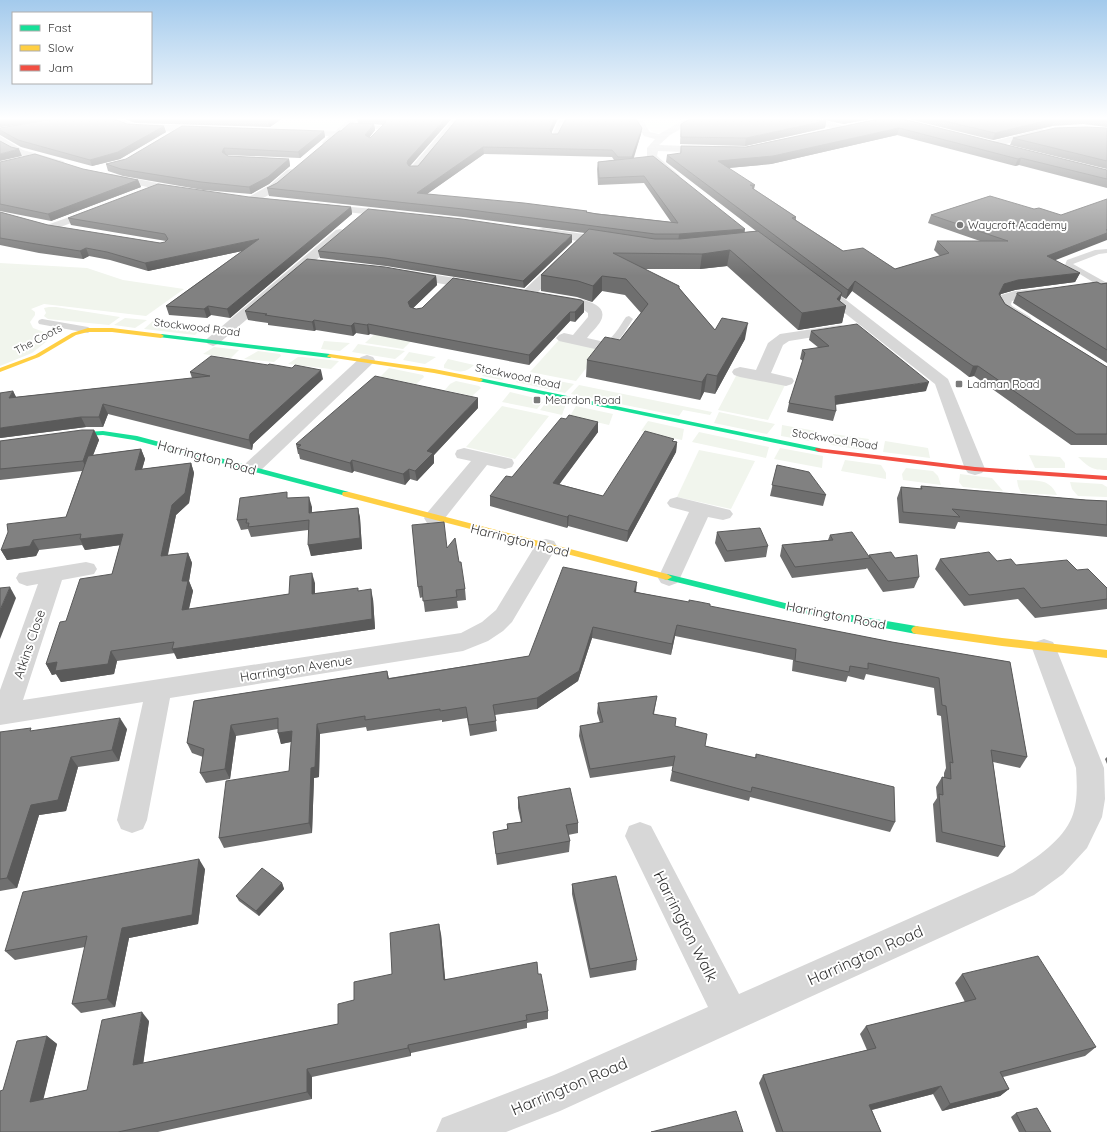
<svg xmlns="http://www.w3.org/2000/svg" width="1107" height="1132" viewBox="0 0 1107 1132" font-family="Quicksand,sans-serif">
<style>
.green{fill:#f1f5ed}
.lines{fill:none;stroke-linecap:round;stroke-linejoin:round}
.lane{fill:#d7d7d7;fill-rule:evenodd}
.street{fill:#d7d7d7;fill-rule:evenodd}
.fast{fill:#16e098;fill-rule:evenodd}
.slow{fill:#ffcf43;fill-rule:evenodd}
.jam{fill:#f24e42;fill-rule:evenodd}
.wall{fill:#6f6f6f;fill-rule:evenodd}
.shaded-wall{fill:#5a5a5a}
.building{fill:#818181;stroke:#5a5a5a}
.poi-dot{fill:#7a7a7a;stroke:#fff;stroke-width:1.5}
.labels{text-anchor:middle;stroke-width:4;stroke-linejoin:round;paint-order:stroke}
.far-poi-label{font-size:11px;fill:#333;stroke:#fff;text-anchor:start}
.far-street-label{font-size:11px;fill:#333;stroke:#fff}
.street-label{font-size:13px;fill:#333;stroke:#fff}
.near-street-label{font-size:16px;fill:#333;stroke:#fff}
</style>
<rect width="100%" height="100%" fill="#fff"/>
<g class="green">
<path d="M284,118H351L336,130L331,131L267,130Z"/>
<path d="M650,118H673L678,121L677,124C658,134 657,139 642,121Z"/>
<path d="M0,263L87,268L123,280L184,289L146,316L44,304L31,309L35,312V315L30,322L33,328L44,332L47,341L32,353L0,366Z"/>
<path d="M49,307H56L120,317L109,325L48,319L44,316L46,313L44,308Z"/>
<path d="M398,313L434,319L403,349L365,343Z"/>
<path d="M125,318L147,320L135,328L114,325Z"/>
<path d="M153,321L203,327L195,335L144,329Z"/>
<path d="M559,340L602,348L576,381L530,372Z"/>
<path d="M324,341L350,343L340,351L321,349Z"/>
<path d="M358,344L405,351L395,359L352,352Z"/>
<path d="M214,347L239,350L231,358L203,354Z"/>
<path d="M258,351L280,354L281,356L274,362L244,359Z"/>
<path d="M409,352L436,357L425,364L403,360Z"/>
<path d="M298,357H302L339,361L331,369L288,364Z"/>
<path d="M448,359L474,365C463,375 458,371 444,368V365Z"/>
<path d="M487,367L510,372L502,380L482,376Z"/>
<path d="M389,368L423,375L424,377L416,384L380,377Z"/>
<path d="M522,374L574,384L565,393L516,382Z"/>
<path d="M737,374L786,383L768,420L718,410Z"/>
<path d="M456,381L479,386L481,388L472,396L445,390L450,384Z"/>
<path d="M579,385L712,412L710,415L683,410L679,416L571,394Z"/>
<path d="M510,392L535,398L533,400L543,402L537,409L502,402Z"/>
<path d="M548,400L566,404L562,415L540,410Z"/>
<path d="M502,406L549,416L515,459L466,447Z"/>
<path d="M576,406L613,414L609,425L570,416Z"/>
<path d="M719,412L775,424L767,434L714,423Z"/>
<path d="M648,421L684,429L682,440L641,431Z"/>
<path d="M782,425L816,431L815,438L810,441L781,436Z"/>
<path d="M699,432L769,447L766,458L692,442Z"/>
<path d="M833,434L869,439L864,450L831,445Z"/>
<path d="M885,441L928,448L930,458L883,452Z"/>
<path d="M780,448L823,456L822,468L774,459Z"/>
<path d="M699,450L755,461L731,509L677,497Z"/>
<path d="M1029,455L1060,457L1065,463V468H1035Z"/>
<path d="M1078,457L1107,458V470C1091,470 1089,467 1078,457Z"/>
<path d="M845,460L881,465L886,473V479L841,471Z"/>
<path d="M906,468L933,471L938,476L941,485L903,480L902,474Z"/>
<path d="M960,474L992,478L1003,491L963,487L959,482Z"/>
<path d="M1017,480C1034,481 1049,477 1057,495L1021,493L1018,486Z"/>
<path d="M1070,482L1102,484L1107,487V497L1078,496L1072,489Z"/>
</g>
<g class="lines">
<g class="lane">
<path d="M355,125L382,126L385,128L373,141L370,139L378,129L357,128L354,126Z"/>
<path d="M1107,249V253L1099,254L1073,264L1107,283V287H1101L1065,265L1067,260L1095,250Z"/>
<path d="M629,316L633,319L622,336L610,348H601L599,346L601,344C612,341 620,326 626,317Z"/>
<path d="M42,319L88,327L92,330L88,333L39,324L38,322L39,320Z"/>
</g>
<g class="street">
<path d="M108,118H118L135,124L208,126L212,129L208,132C184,131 124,135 108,118Z"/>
<path d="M351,118H360L330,145L327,146L322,143L329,136L294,135L290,132L294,129L335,131Z"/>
<path d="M454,118H462L418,172H410L409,170L410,168Z"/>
<path d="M560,118H568L558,139H552L551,137Z"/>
<path d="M635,118H646L643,121L650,132L659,134L687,118H697L696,120L670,135L659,145L711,147L716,150L711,153L658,151L657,156L680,176L675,179L671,178L647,157V148L655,139L644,136L634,120Z"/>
<path d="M793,118H815L848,127L849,129L845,132L815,124L793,121Z"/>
<path d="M1041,129L1044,130L1045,132L1044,134L994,147L989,144L991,142Z"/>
<path d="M0,136L23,150L63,161L65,163L60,166L17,154L0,144Z"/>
<path d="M291,169L296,172C288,182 260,205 247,202L246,200L247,198L270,185L287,170Z"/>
<path d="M111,174L183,188L188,191L183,194L107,179L106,177L107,175Z"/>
<path d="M322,204L393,211L397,212L399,214L397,216L393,217L318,209L316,207L318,205Z"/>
<path d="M97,207L103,210L101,212L55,229H47L45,227L47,225Z"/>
<path d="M543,228L610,238L614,239L616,242L614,245L610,246L539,235L537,232L539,229Z"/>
<path d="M340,229L344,230L346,233L344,236L218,344L213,346L208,344L205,341L208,338L336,230Z"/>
<path d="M563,256L567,257L569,260L567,263L533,297L528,298L523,297L521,294L523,291L559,257Z"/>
<path d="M406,270L479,282L484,283L486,286L484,289L479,290L401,277L399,274L401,271Z"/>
<path d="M823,285L828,286L948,379L985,469L982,473L975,475L968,473L965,469L935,384L818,292L816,289L818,286Z"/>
<path d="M1045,288L1050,289L1052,292L1050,295L1012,301L1011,304L1012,306L1030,317L1032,320L1030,323C1018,326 1003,314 997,304L1001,295L1015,291Z"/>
<path d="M554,295C565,297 608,299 602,318C600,325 591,332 587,338L609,343L612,346L609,349L604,351L559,341L556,338L559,335L564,333L573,335L588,317V313L581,308L549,302L547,299L549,296Z"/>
<path d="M840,325L845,326L847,329L845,332L789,341L783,345L771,373L792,378L794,381L792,384L786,386L740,377L734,375L732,372L734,369L740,367L756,370L768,343L780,334Z"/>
<path d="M367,355L373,357L375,360L373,363L259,472L252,474L245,472L242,468L245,464L361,357Z"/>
<path d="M464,448L512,459L514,463L512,467L505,469L487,465L441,523L434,524L427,523L424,518L427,513L471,461L457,458L455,454L457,450Z"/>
<path d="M677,497L730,510L733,514L730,518L723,520L708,517L680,578L677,583L669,586L661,583L658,578L689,512L670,507L667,503L670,499Z"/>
<path d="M546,539L554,541L557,546L512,622L503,631L488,641L463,651L170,698L147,820L143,829L132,833L121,829L117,820L143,702L0,725V690L38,584L27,586L19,583L16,578L19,573L86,562L94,564L97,569L94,574L62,580L23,700L461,633L482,622L496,610L538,541Z"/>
<path d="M1044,639L1053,642L1056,648L1104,768L1105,799L1102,817L1087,848L1063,874L1034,895L560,1111L506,1132H436L442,1118L554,1075L708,1007L625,836L629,826L640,822L651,826L739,994L1012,873C1033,860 1062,842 1072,817C1078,802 1077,784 1076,768L1032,648L1035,642Z"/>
</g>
<g class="fast">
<path d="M161,334L330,354L333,356L330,358L159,337V335Z"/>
<path d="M480,378L819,448L823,450L819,452L478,381L477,380Z"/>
<path d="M103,431L137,436L349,492L350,494L346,496L134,440L103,435L66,437L62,435L66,433Z"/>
<path d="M667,574L793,605L916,626L919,627L921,630L919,633L916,634L793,611L664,579L662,577Z"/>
</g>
<g class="slow">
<path d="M88,328H112L161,334L164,336L161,338L112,332H88L76,335L39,357L0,372V368L35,355L72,333Z"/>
<path d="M330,354L434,369L480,378L483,380L480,382L434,373L328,357L327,356Z"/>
<path d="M343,492H349L667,574L672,577L667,580L343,496L342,494Z"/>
<path d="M916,626L1002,638L1107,650V658L1002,646L916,634L913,633L911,630L913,627Z"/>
</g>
<path class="jam" d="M816,448L975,467L1107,476V480L975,471L819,452L815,450Z"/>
</g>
<g class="wall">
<path d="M0,118H111L127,124L166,132L120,159L92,166L21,147L0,135V128L36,122L0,127Z"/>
<path d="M122,118H283L270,127L135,123Z"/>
<path d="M357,118H452L410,166H418L458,118H558L551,133L552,134L642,128L641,134L633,158L745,232L756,231L666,162L667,155L680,154L681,146L746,147L883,118L1107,170V188L1019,165L1015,166L897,135L771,164L728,168L754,189L796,217V220L843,251L895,269L940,256L934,250L937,241H980L928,223L931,215L990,196L1055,261L1080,273L1075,282L1015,290L1001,294L1000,295L1005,304L1107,367V445H1071L974,376L969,377L960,370L852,291L846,299L841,296L840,301L846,306L842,323L798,330L727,266L700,269H644L679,288L715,330L745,339L715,394L704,392L700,400L586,377L587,360L620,340L641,313L625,295L602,291L592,302L577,297L541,291V275L585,233L463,217L269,196L267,188L277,183L358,123ZM374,124L383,125L370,138H369L375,130ZM484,154L612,157L614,160L598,162L597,169L598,185L644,183L671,222L427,194Z"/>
<path d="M815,118H875L843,124Z"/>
<path d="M904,118H1107V127L1083,124L1052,126L993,140Z"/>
<path d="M826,121L825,128L745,146L680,144L681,124Z"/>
<path d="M1107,128V169L1010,145L1013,138Z"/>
<path d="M324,131L325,137L300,158L227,155L228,156L289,159L290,166L269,184L251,194L203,190L123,176L108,171L106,164Z"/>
<path d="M0,162L83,169L138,180L141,187L51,221L0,211Z"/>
<path d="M249,197L351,207L352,214L230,318L211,315L207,318L169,315L166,306L242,251L148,271L110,260L89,256L83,259L39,253L0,245V212L48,225L160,243L165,242L166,241L71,225L68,218Z"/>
<path d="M572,242L524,288L386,266L320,258L318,251Z"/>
<path d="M436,276L437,285L413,308L416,309L584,302V312L575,322L570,321L529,365L370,334L368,335L356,333L353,336L316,330L314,331L268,325V323L248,320L245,311Z"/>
<path d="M1107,283V363L1013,303L1017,293Z"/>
<path d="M811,331L926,391L835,405L836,411L833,421L787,412L789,403L803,361L800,359L802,350L819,348L809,340Z"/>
<path d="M190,372L323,379L253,444L252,450L108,414L103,427H86L0,438L13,391L16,397L192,378Z"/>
<path d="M478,408L434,455V463L417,481L410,479L405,485L354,471L352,473L300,459L299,454H298L296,444Z"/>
<path d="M566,419L598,422V432L559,484L603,496L673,441L677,442L676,452L627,542L568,526L567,528L490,506V496L512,477Z"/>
<path d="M94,430L99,440L93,455L141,449L145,459L142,469L191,463L194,473L189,503L176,515L168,555L188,553L192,563L189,581L193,591L189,609L289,594L315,583V593L359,591L373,599L375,629L177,659L175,653L117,661L114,674L61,682L56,674L52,675L46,664L66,621L112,574L120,545L85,550L82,545L39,550L36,556L7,560L1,550L66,517L82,471L0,480V441Z"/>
<path d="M777,465L826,495L823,506L770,496Z"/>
<path d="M921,486L1086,500L1107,501V537L958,522L955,529L899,523L897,498L901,487L920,489Z"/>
<path d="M289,498L312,507V512L358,508L360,518L362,549L311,556L308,530L251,537L248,529L241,530L237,520Z"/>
<path d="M717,532L768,546L766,557L725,562L715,543Z"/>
<path d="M830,535L869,556V555L895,558L919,577L914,588L883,592L867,568L866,569L792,578L780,556L782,545L828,540Z"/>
<path d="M447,548L459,562L465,589L466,600L457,601L458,608L425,612L423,597L420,598L418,587Z"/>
<path d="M940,559L997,561L1016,565L1077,570L1107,588V609L1035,618L1018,599L964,606L935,569Z"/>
<path d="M636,592L892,642L1010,662L1027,757L1020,768L993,762L1005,847L998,857L936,842L933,804L937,798L936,787L942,777H944V773L946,768L941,716L937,715L934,688L866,674L864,680L848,676L846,682L792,671L793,660L675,636L671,655L592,638L578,681L537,709L495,715L497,731L470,736L467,718L442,722V720L367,731L366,727L320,734L319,777L314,778L312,833L224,848L219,838L289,771L291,742L281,744L278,729L236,736L230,779L206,783L200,773L203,757L192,753L187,743L194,701L387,671L389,678L529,656Z"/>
<path d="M657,696L654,714L675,726L705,746L755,758L756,754L895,822L890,832L750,797L749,801L670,781L673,766L590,778L579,736L580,726L600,723L597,713L598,703Z"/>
<path d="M127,729L119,761L78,767L66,811L39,815L17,888L0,891V732L33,731Z"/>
<path d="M1107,757V764L1105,759Z"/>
<path d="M518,797L578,823V833L568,835L570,841L569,852L497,865L493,832L507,829V824L521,822L518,808Z"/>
<path d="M205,869L198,924L129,938L115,1007L81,1013L72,1004L85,947L15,960L5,951Z"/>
<path d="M282,883L284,889L259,916L239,901L236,896Z"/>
<path d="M572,884L637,960L636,970L590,978L572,894Z"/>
<path d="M441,934L445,979L538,974L548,1011V1019L527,1023V1028L411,1053V1056L312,1077V1099L158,1132H0L3,1090L47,1036L57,1044L43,1099L87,1090L149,1021L143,1063L338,1024L354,1000L392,974Z"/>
<path d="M962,974L1096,1047L1085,1056L1003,1077L1009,1089L1000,1096L942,1111L933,1094L872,1110L881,1132H776L759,1083L763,1075L867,1050L860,1034L866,1026L965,1002L955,983Z"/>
<path d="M1016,1113L1051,1132H1019L1011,1117Z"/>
</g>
<g class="shaded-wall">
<path d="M22,118H52L53,120L0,127V121Z"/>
<path d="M273,118H283L270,127L268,121Z"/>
<path d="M446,118H452L409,167L407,163L408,160Z"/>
<path d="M555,118H558L550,136V130Z"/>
<path d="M680,118H685L680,120Z"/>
<path d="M844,118H875L843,124Z"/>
<path d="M1054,119L1052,126L993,140L995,133Z"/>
<path d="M826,121L825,128L745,146L746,138Z"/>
<path d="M374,124L375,130L366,142L365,135Z"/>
<path d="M164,126L166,132L120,159L92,166L90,160Z"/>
<path d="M642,128L641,134L632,164V157Z"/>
<path d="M899,128L897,135L771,164L717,169L718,161Z"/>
<path d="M324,131L325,137L300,158L298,152Z"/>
<path d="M483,147L484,154L417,201V193Z"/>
<path d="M224,148L226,155L222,152Z"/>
<path d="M19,149L22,156L0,161V154Z"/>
<path d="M1021,158L1019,165L1015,166L1018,159Z"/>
<path d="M289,159L290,166L269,184L251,194L249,187Z"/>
<path d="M138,180L141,187L51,221L48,214Z"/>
<path d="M750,185H755L753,193Z"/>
<path d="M351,207L352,214L230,318L227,309Z"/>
<path d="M745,229L744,237L678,242L679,234Z"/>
<path d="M1107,229V240L1043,265L1047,256Z"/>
<path d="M572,235V242L524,288L523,281Z"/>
<path d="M259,239L261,247L148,271L145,263Z"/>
<path d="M86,248L89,256L83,259L80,251Z"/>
<path d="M730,250L727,266L700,269L702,254Z"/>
<path d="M1080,273L1075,282L1015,290L1001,294L996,303L999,294L1004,284L1018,280Z"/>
<path d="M436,276L437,285L409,312L408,302Z"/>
<path d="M602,276V291L592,302L593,286Z"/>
<path d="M855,281L852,291L846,299L848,290Z"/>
<path d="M842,293L838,307L846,306L842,323L798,330L802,313L837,299Z"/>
<path d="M584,302V312L575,322V312Z"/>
<path d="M208,306L211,315L207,318L204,309Z"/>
<path d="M570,312V321L529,365V355Z"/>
<path d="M314,320L316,330L314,331L312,322Z"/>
<path d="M354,323L356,333L353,336L351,326Z"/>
<path d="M748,323L745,339L715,394L717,376Z"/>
<path d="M368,324L370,334L368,335L367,325Z"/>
<path d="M973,366H978L974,376L969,377Z"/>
<path d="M321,370L323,379L253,444L252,450L249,440L250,434Z"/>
<path d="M707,374L704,392L700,400L702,382Z"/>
<path d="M929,382L926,391L832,405L835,396Z"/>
<path d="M13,391L18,401L9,398Z"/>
<path d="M478,398V408L434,455V463L417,481L415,471L427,451Z"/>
<path d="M103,404L108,414L103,427L99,417Z"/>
<path d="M81,417L86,427L0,438V428Z"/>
<path d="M598,422V432L553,493V483Z"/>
<path d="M94,430L99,440L87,471L83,461Z"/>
<path d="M677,442L676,452L627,542L628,531Z"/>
<path d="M141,449L145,459L139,480L135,470Z"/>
<path d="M352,460L354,471L352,473L350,463Z"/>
<path d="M191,463L194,473L189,503L176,515L165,567L161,556L172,505Z"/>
<path d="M409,469L410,479L405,485L403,474Z"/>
<path d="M309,497L312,507L311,523L309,513Z"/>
<path d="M358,508L360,518L362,549L311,556L308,545Z"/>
<path d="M569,515L568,526L567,528V517Z"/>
<path d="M123,534L128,544L85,550L80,539Z"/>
<path d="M33,540L39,550L36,556L7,560L1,550Z"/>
<path d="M188,553L192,563L189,581L193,591L186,620L182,610V581Z"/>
<path d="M312,573L315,583V604L312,594Z"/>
<path d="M637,582L636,593L634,592Z"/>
<path d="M10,587L16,598L0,639V610Z"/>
<path d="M371,589L373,599L375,629L177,659L172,649Z"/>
<path d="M677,625L675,636L671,655L672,644Z"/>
<path d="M593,627L592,638L578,681L537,709V698Z"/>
<path d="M111,651L117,661L114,674L61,682L56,674L52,675L46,664Z"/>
<path d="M120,718L127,729L119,761L112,750Z"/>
<path d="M317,724L320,734L319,777L314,778L312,833L309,823L311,768Z"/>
<path d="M231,725L236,736L230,779L225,769Z"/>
<path d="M292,731L295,741L281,744L278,733Z"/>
<path d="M71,757L78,767L66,811L39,815L17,888L7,878L31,805Z"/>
<path d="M199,859L205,869L198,924L129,938L115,1007L107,999L122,928Z"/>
<path d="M282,883L284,889L259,916L256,911Z"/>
<path d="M439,924L441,934L446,988L444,980Z"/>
<path d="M142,1012L149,1021L142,1073L133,1065Z"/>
<path d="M47,1036L57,1044L41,1109L30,1102Z"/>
<path d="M408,1045L411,1053V1056L408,1048Z"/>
<path d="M307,1069L312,1077V1099L307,1092Z"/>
<path d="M941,1086L933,1094L863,1112L869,1105Z"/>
<path d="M1009,1089L1000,1096L942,1111L950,1104Z"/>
</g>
<g class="building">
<path d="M0,118H22L0,121Z"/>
<path d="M54,118H111L127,124L164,126L118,152L90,160L18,140L0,130V128L53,119Z"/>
<path d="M171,118H273L268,121Z"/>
<path d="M368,118H446L408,160L407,163L409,166H418L458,118H555L550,130L552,134H558L566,118H635L642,128L632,157H618L612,150L483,147L417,193L524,203L587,211L586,212L597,214L678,223L644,176L599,178L598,162L653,156L745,229L679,234H655L463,209L267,188L277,183L339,131H341L350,123L374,124L365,135L370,138L385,123V120L381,118Z"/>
<path d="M692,118H808L826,121L746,138L681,137V124Z"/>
<path d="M883,118H899L1107,170V179L1021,158L1018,159L899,128L773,156L718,161L755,185H750L754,187L752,188L796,217L792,218L843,251L863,248L895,269L949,253L937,241H1008L931,215L990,196L1034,209L1039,208L1061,215L1107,199V229L1106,230H1107V233L1047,256L1080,273L1018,280L1004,284L999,294L1005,304L1107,367V434H1076L978,366H973L964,360L855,281L848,290L667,155L681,153V146L746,147Z"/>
<path d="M932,118H1107V120L1086,118L1054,119L995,133Z"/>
<path d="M182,126L324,131L298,152L224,148L222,152L228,156L289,159L268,177L249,187L201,182L121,169L106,164L126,159Z"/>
<path d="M1086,127L1107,128V161L1013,138L1055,128Z"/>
<path d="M0,141L11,147L19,149L0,154Z"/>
<path d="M35,154L83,169L138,180L48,214L0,204V162Z"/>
<path d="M158,184L249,197L351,207L227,309L208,306L204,309L166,306L259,239L145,263L107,252L86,248L80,251L36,244L0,238V212L48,225L160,243L165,242L168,239L165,234L68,218Z"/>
<path d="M368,209L462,219L572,235L523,281L385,258L318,251Z"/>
<path d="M589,229L655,239H680L758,231L842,293L837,299L846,306L802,313L730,250L702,254L613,253L679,286V288L715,330L722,318L748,323L717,376L707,374L702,382L587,360L605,337L620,340L648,304L626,279L602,276L593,286L578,281L541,275Z"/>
<path d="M307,259L385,267L436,276L408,302L410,307L416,309L422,308L453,278L581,300L584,302L575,312H570L529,355L368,324L367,325L354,323L351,326L314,320L312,322L265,315L267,314L245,311Z"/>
<path d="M1097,282L1101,284L1107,283V350L1017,294V293Z"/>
<path d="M857,324L929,382L835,396L836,411L789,403L805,353L802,350L829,346L811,331Z"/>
<path d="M211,356L268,365L269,364L292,368L295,365L321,370L250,434L249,440L103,404L99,417H81L0,428V393L13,391L9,398L210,376L190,372Z"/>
<path d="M375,376L478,398L427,451L433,453L415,471L409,469L403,474L352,460L350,463L297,448L301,445L296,444Z"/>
<path d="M569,415L598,422L553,483L603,496L645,431L674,439L672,441L677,442L628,531L569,515L567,517L490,496L506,476L512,477L561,418L566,419Z"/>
<path d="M82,430H94L83,461L0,469V441Z"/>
<path d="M141,449L135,470L191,463L185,493L172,505L161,556L188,553L182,581H188L182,610L289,594L290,576L312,573V594L358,588V591L371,589L372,619L172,649L174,642L111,651L108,664L55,671L57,662L46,664L60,622L66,621L80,579L112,574L123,534L80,539L81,534L33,540L30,546L1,550L8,532L7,524L66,517L88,456Z"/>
<path d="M777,465L809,472L826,495L772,485Z"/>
<path d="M921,486L1086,500L1107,501V525L952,509L960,517L903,512L901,487L922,489Z"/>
<path d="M287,492V498L309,497V513L358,508L360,538L308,545L309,520L248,527L249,523H246L247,519L237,520L240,498Z"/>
<path d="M444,522L447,548L455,538L459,562H461L465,589L456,590L457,597L423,601L422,586L418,587L412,525Z"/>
<path d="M760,528L768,546L727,551L717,532Z"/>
<path d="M852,532L870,558L795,567L782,545L833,540L830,535Z"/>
<path d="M891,552L895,558L917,555L919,577L888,581L869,555Z"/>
<path d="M989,552L997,561L1011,559L1016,565L1067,560L1077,570L1088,569L1107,588V599L1041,608L1024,588L969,595L940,559Z"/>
<path d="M563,567L637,582L634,592L689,602V600L700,602L710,604V606L892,642L1010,662L1027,757L991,750L1005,847L942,832L939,794L943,795L942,777L951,779L950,762L953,763L946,706L942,705L939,678L868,663V669L850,666L849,672L795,661L796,649L677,625L672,644L593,627L579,671L537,698L493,705L496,721L469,725L466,707L440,711V709L365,720V716L317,724L315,767L311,768L309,823L219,838L226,781L289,771L292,731L278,733V718L231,725L225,769L200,773L204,749L187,743L194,701L387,671L388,679L529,656Z"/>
<path d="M10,587L0,610V588Z"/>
<path d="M657,696L653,714L676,718L675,726L707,734L705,746L756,758V754L894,787L895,822L752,787L751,792L672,771L675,756L590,769L580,726L603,722L598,703Z"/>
<path d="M120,718L112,750L71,757L58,800L31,805L7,878L0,879V732L31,728L30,731Z"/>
<path d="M570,788L578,823L566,825L570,841L496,854L493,832L508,829L507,824L522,822L518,797Z"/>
<path d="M199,859L192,915L122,928L107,999L72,1004L87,936L5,951L23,892Z"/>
<path d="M262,868L282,883L256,911L236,896Z"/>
<path d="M616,876L637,960L590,969L572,884Z"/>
<path d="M439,924L444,980L537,962L538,974H541L548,1011L526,1015L527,1020L408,1045V1048L307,1069V1092L118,1132H0V1091L3,1090L17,1041L47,1036L30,1102L87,1090L102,1020L142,1012L133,1065L338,1024V1004L354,1000V982L392,974L390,933Z"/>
<path d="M1038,956L1096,1047L1000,1072L1009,1089L950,1104L941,1086L869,1105L881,1132H783L763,1075L876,1048L866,1026L976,999L962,974Z"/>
<path d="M1037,1108L1051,1132H1026L1016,1113Z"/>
<path d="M736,1111L743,1132H651Z"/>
</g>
<linearGradient id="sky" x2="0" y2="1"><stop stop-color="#a3caec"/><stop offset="0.43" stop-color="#fff"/><stop offset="1" stop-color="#fff" stop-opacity="0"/></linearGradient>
<rect width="1107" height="276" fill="url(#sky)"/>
<g class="poi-dot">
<circle cx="960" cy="225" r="4"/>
<rect x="955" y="380" width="8" height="8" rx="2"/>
<rect x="533" y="396" width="8" height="8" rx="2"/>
</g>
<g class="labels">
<g class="far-poi-label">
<text x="968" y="229">Waycroft Academy</text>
<text x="967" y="388">Ladman Road</text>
<text x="545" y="404">Meardon Road</text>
</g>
<g class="far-street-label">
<text transform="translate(197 327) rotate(7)" y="4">Stockwood Road</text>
<text transform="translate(38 339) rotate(-28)" y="4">The Coots</text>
<text transform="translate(518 376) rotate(12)" y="4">Stockwood Road</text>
<text transform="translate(835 439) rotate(9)" y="4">Stockwood Road</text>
</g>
<g class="street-label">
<text transform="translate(207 457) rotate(15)" y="5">Harrington Road</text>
<text transform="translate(520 540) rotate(14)" y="5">Harrington Road</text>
<text transform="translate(836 615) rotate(11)" y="5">Harrington Road</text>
<text transform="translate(29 644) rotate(-71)" y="5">Atkins Close</text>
<text transform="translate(296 668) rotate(-9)" y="5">Harrington Avenue</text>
</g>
<g class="near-street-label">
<text transform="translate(686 926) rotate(63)" y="6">Harrington Walk</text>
<text transform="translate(865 955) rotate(-24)" y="6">Harrington Road</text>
<text transform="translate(569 1086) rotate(-23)" y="6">Harrington Road</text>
</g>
</g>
<rect x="12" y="12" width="140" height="72" fill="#ffffff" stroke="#adadad"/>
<rect x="20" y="25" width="20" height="6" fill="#16e098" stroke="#adadad"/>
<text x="48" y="32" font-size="12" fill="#333333">Fast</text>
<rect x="20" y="45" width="20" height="6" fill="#ffcf43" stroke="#adadad"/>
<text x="48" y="52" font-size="12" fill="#333333">Slow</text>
<rect x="20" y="65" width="20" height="6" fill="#f24e42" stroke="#adadad"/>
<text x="48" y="72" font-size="12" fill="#333333">Jam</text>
</svg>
